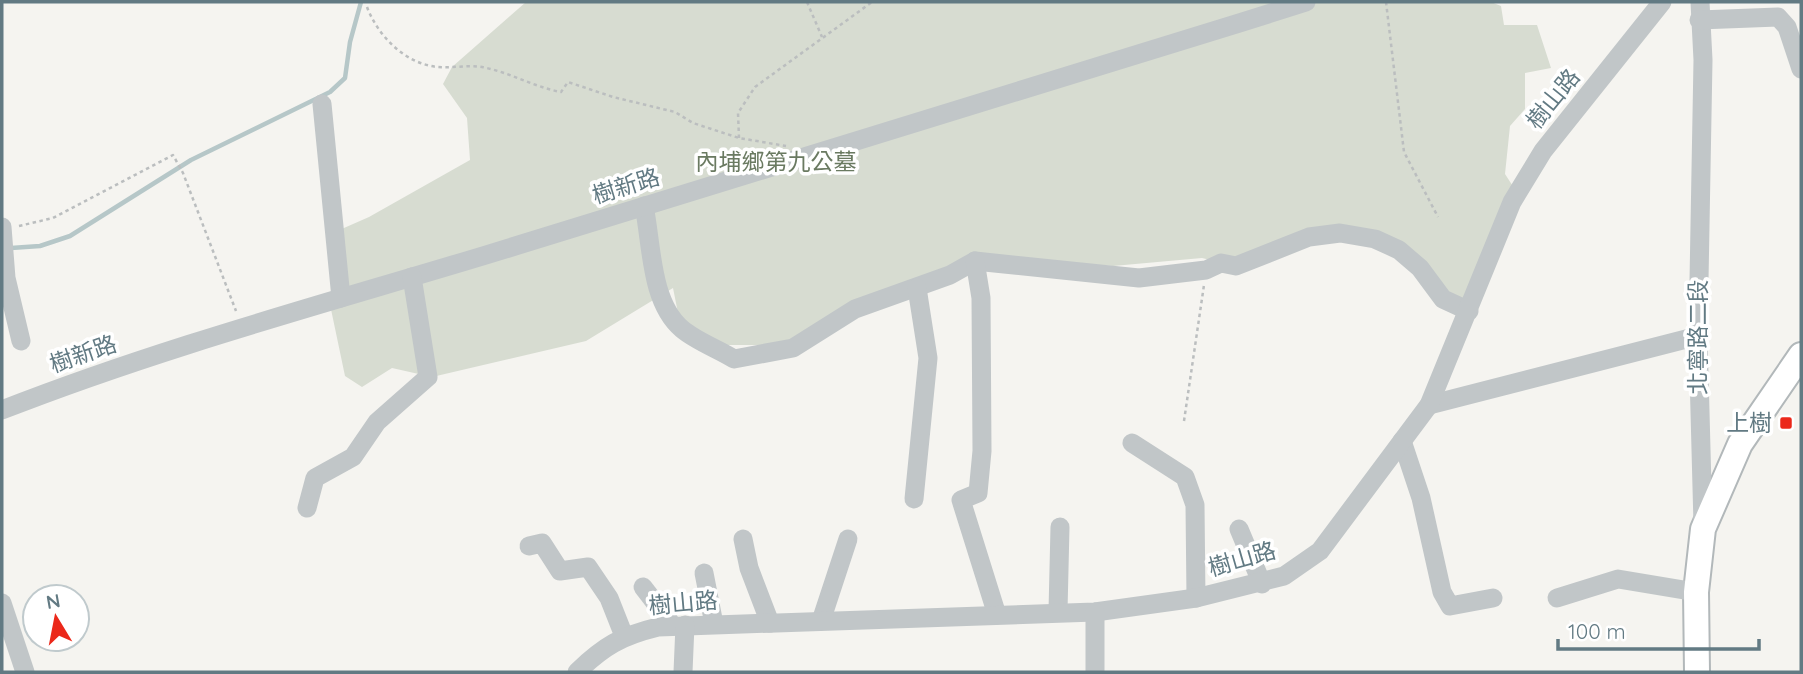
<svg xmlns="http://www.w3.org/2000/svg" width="1803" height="674" viewBox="0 0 1803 674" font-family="Quicksand,'Noto Sans TC',sans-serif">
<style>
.green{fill:#d7dcd1}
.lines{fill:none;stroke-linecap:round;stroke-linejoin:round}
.stream{stroke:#b6c7c8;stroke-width:4.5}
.major-casing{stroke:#b2b8ba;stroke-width:28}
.path{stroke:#bbbebf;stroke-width:2.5;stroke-dasharray:3.5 3.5;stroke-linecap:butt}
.minor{stroke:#c1c6c8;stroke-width:19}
.major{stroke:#fff;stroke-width:24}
.poi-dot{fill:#eb281a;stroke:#fff;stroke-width:2.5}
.labels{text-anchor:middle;stroke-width:7;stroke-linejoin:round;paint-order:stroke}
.street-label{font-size:23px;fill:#627a83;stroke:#fff}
.park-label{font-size:23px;fill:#6a7a61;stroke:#fff}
.poi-label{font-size:23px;fill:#627a83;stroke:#fff;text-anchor:end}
</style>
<rect width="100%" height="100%" fill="#f5f4f0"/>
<path class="green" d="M526,2H1491L1501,6L1504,25H1537L1551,68L1525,73V109L1510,126L1505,174L1516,191L1464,307L1407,253L1338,236L1223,263L1202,258L1113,266L976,256L781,345H722L679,318L673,288L586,341L432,377L392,368L362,387L345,376L328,295L344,290L328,235L369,217L470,160L467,118L443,84L452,67Z"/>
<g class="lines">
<path class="stream" d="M11,248L40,246L70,236L191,160L330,92L345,78L350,42L361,2"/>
<g class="major-casing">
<path id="major" d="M1697,672L1696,592L1703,529L1740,444L1801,355"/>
</g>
<g class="path">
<path d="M807,2L822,37"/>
<path d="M1386,2L1404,152L1438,217"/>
<path d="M367,7C378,36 405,64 438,67C453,68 468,65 482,67C509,72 534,87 561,92L568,82L613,97L675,112L693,123L739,138L786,146"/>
<path d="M739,138L738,113L755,87L872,2"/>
<path d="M19,226L53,218L173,155L183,173L236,311"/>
<path d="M1184,421L1204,285"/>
</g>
<g class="minor">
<path d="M1700,2L1703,60L1698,336L1703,525"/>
<path d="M1699,20L1778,17L1787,27L1801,69"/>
<path d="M322,104L341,298"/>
<path d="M644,206C652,244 650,302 682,329C696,341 718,349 734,359L793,348L855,309L950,275L975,261L1139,278L1206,270L1221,263L1236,266L1309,237L1340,233L1375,239L1399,250L1420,268L1443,299L1469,311"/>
<path d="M2,227L6,278L21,341"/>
<path d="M975,261L981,298L982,451L978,493L961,500L997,615"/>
<path d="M1429,405L1698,336"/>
<path d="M2,410C160,348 324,304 486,255C759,171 1033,88 1306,2"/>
<path d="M1402,441L1421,498L1442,592L1450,606L1493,598"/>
<path d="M1132,443L1185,477L1195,505L1196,598"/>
<path d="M914,499L928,358L917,288"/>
<path d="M307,508L315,478L353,457L377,422L428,377L412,277"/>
<path d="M1239,529L1262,584"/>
<path d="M743,539L749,568L770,623"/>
<path d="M529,546L542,543L560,571L588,567L609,598L624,636"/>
<path d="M704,573L714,624"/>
<path d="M643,587L673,626"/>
<path d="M1557,598L1618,579L1696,592"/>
<path d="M2,603L25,672"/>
<path d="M1058,611L1060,527"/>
<path d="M821,621L848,539"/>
<path d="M577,672C604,646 621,636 658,627L1095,612L1196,598L1284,576L1320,551L1429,405L1512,202L1543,151L1662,2"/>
<path d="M683,672L685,625"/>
<path d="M1095,672V612"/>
</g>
<use href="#major" class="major"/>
</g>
<rect class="poi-dot" x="1779" y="416" width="14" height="14" rx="3.5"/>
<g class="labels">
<g class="street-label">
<text transform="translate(1553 99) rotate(-51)" y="8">樹山路</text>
<text transform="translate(626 186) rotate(-17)" y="8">樹新路</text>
<text transform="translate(1698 337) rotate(-90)" y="8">北寧路二段</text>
<text transform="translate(83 354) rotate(-19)" y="8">樹新路</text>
<text transform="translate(1242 559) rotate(-16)" y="8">樹山路</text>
<text transform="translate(683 603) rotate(-5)" y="8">樹山路</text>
</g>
<g class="park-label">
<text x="776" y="170">內埔鄉第九公墓</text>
</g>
<g class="poi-label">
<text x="1772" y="431">上樹</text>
</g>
</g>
<rect width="1803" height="674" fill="none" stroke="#627a83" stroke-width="7"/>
<g transform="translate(56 618) rotate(350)"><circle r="33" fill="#ffffff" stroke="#c0cacd" stroke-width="2"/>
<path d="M0-5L12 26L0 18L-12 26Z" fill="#eb281a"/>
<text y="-10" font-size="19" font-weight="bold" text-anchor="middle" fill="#627a83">N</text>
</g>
<path d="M1558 639v10h201v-10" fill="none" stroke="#627a83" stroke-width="3.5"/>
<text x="1568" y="639" font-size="21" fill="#627a83" stroke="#ffffff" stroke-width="5" paint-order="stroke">100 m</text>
</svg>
